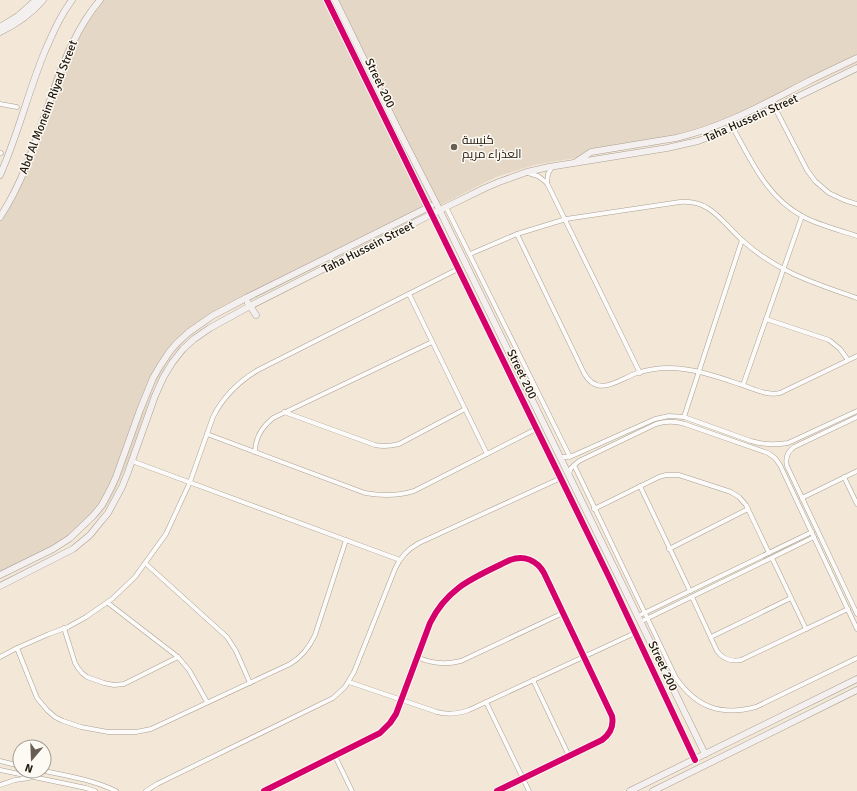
<svg xmlns="http://www.w3.org/2000/svg" width="857" height="791" viewBox="0 0 857 791" font-family="Signika,Cairo,sans-serif">
<style>
.commercial{fill:#e5d7c6}
.lines{fill:none;stroke-linecap:round;stroke-linejoin:round}
.street-casing{stroke:#a9a093;stroke-width:5}
.secondary-casing{stroke:#a9a093;stroke-width:7}
.street{stroke:#fdfbf9;stroke-width:4}
.secondary{stroke:#f5f0f0;stroke-width:6}
.cycleway-casing{stroke:#fdf9f3;stroke-width:8}
.cycleway{stroke:#d6006c;stroke-width:6}
.poi-dot{fill:#685f52;stroke:#fdf9f3;stroke-width:1.5}
.labels{text-anchor:middle;stroke-width:3;stroke-linejoin:round;paint-order:stroke}
.street-label{font-size:12px;fill:#1d160b;stroke:#fdf9f3}
.poi-label{font-size:12px;fill:#1d160b;stroke:#fdf9f3;text-anchor:start}
</style>
<rect width="100%" height="100%" fill="#f3e7d7"/>
<path class="commercial" d="M97,0H857V63L771,103L658,144L534,165L496,177L214,319L187,339L172,355L167,363L154,387L128,462L116,489L107,506L99,516L74,538L58,549L0,579V213L18,176L38,122L46,101L55,73L67,45L82,18Z"/>
<g class="lines">
<g class="street-casing">
<g id="street">
<path d="M0,104L17,107"/>
<path d="M775,108L807,170L815,181L829,193L844,200L857,204"/>
<path d="M733,128C752,162 767,197 802,216C818,225 839,230 857,236"/>
<path d="M0,153H1"/>
<path d="M528,173L538,176L547,183L640,373"/>
<path d="M547,183L548,174L552,167"/>
<path d="M446,207L570,457"/>
<path d="M517,234L584,373C598,398 618,380 637,373C647,370 658,368 668,368C692,368 716,376 739,384C752,388 766,396 780,393L857,356"/>
<path d="M470,254L517,234L566,219L680,202C710,199 722,222 742,240C777,272 814,283 857,298"/>
<path d="M409,294L487,454"/>
<path d="M766,319L829,340L840,349L848,360"/>
<path d="M743,385L802,216"/>
<path d="M284,412L375,445C384,447 391,446 399,444L465,409"/>
<path d="M684,417L742,240"/>
<path d="M857,417L794,447C787,452 785,458 787,466L857,614"/>
<path d="M207,434L365,493C382,496 398,496 414,491L536,429"/>
<path d="M255,452C255,438 262,427 273,418L432,342"/>
<path d="M560,457H566L572,456L655,419L669,416L684,417L751,441C764,445 775,445 788,443L857,411"/>
<path d="M132,461L400,560"/>
<path d="M574,465L676,678C697,708 721,716 756,707L857,658"/>
<path d="M569,474L571,468L579,461L656,424C666,421 675,421 685,424L768,453L775,458L780,465L857,629"/>
<path d="M844,477L857,504"/>
<path d="M640,486L690,591"/>
<path d="M802,498L857,471"/>
<path d="M594,509L659,477L666,475H679L731,492L739,497L746,505L748,509L769,553"/>
<path d="M669,549L748,509"/>
<path d="M772,558L806,629"/>
<path d="M145,563L227,637L236,651L250,683"/>
<path d="M692,597L717,651C723,659 730,662 741,660L848,609"/>
<path d="M108,603L178,657L189,670L207,702"/>
<path d="M638,616L812,532"/>
<path d="M640,622L814,537"/>
<path d="M64,628L75,663L78,668L82,673L87,677L104,683L114,685L124,684L178,657"/>
<path d="M711,637L791,598"/>
<path d="M17,648L37,698L47,710L55,717L63,721L81,727L108,732H136L151,729L290,664C302,657 309,648 315,635L346,540"/>
<path d="M0,657L17,648L49,634L68,627L86,617L112,599L135,577L166,534L190,482L213,417C223,397 238,382 258,370L458,269"/>
<path d="M417,657C432,664 445,665 461,661L563,613"/>
<path d="M533,680L569,756"/>
<path d="M349,682L437,712C448,715 458,714 469,710L635,633"/>
<path d="M486,702L529,791"/>
<path d="M335,756L352,791"/>
<path d="M0,761L20,766"/>
<path d="M0,770L86,788L95,791"/>
<path d="M44,771C69,776 93,780 116,791"/>
<path d="M0,785L15,780L29,778"/>
<path d="M146,791L157,784L333,698L345,687L354,672L395,569C400,557 408,549 419,543L561,478"/>
<path d="M264,791L380,733L390,723L396,714L430,623C448,586 476,577 510,560C524,555 537,560 544,573L612,716C614,726 610,734 602,740L497,791"/>
</g>
</g>
<g class="secondary-casing">
<g id="secondary">
<path d="M327,0L609,577L695,760"/>
<path d="M335,0L399,131L436,203L705,754"/>
<path d="M0,27L18,16L36,0"/>
<path d="M0,32C17,24 31,14 43,0"/>
<path d="M576,162L591,152L676,138C724,127 764,104 807,82C823,74 840,66 857,58"/>
<path d="M0,175C18,135 28,92 45,51C53,33 60,16 72,0"/>
<path d="M0,217C25,179 38,134 53,92C65,59 77,27 100,0"/>
<path d="M248,303L256,315"/>
<path d="M0,575L53,549L70,538L93,516L102,505L111,488L116,477L140,410L153,378L160,366L170,351L177,343L189,332L212,316L246,298L431,206"/>
<path d="M0,586L73,549L90,535L98,525L108,513L122,487L128,472L155,396L163,378L172,363L183,349L194,339L210,328L250,306L440,210L485,188L499,182L527,172L549,167L667,148L698,141L733,128L857,68"/>
<path d="M630,791L857,679"/>
<path d="M653,791L857,690"/>
</g>
</g>
<use href="#street" class="street"/>
<use href="#secondary" class="secondary"/>
<g class="cycleway-casing">
<g id="cycleway">
<path d="M327,0L609,577L695,760"/>
<path d="M264,791L380,733L390,723L396,714L430,623C448,586 476,577 510,560C524,555 537,560 544,573L612,716C614,726 610,734 602,740L497,791"/>
</g>
</g>
<use href="#cycleway" class="cycleway"/>
</g>
<circle class="poi-dot" cx="454" cy="147" r="4"/>
<g class="labels">
<g class="street-label">
<text transform="translate(380 83) rotate(64)" y="4">Street 200</text>
<text transform="translate(48 107) rotate(-69)" y="4">Abd Al Moneim Riyad Street</text>
<text transform="translate(751 118) rotate(-24)" y="4">Taha Hussein Street</text>
<text transform="translate(368 247) rotate(-27)" y="4">Taha Hussein Street</text>
<text transform="translate(522 374) rotate(64)" y="4">Street 200</text>
<text transform="translate(663 666) rotate(65)" y="4">Street 200</text>
</g>
<g class="poi-label">
<text x="462" y="144">كنيسة<tspan x="462" dy="14">العذراء مريم</tspan></text>
</g>
</g>
<g transform="translate(32 759) rotate(199)"><circle r="19" fill="#fdf9f3" stroke="#a39e96"/>
<path d="M0-3L7 15L0 10L-7 15Z" fill="#685f52"/>
<text y="-6" font-size="11" font-weight="bold" text-anchor="middle" fill="#1d160b">N</text>
</g>
</svg>
